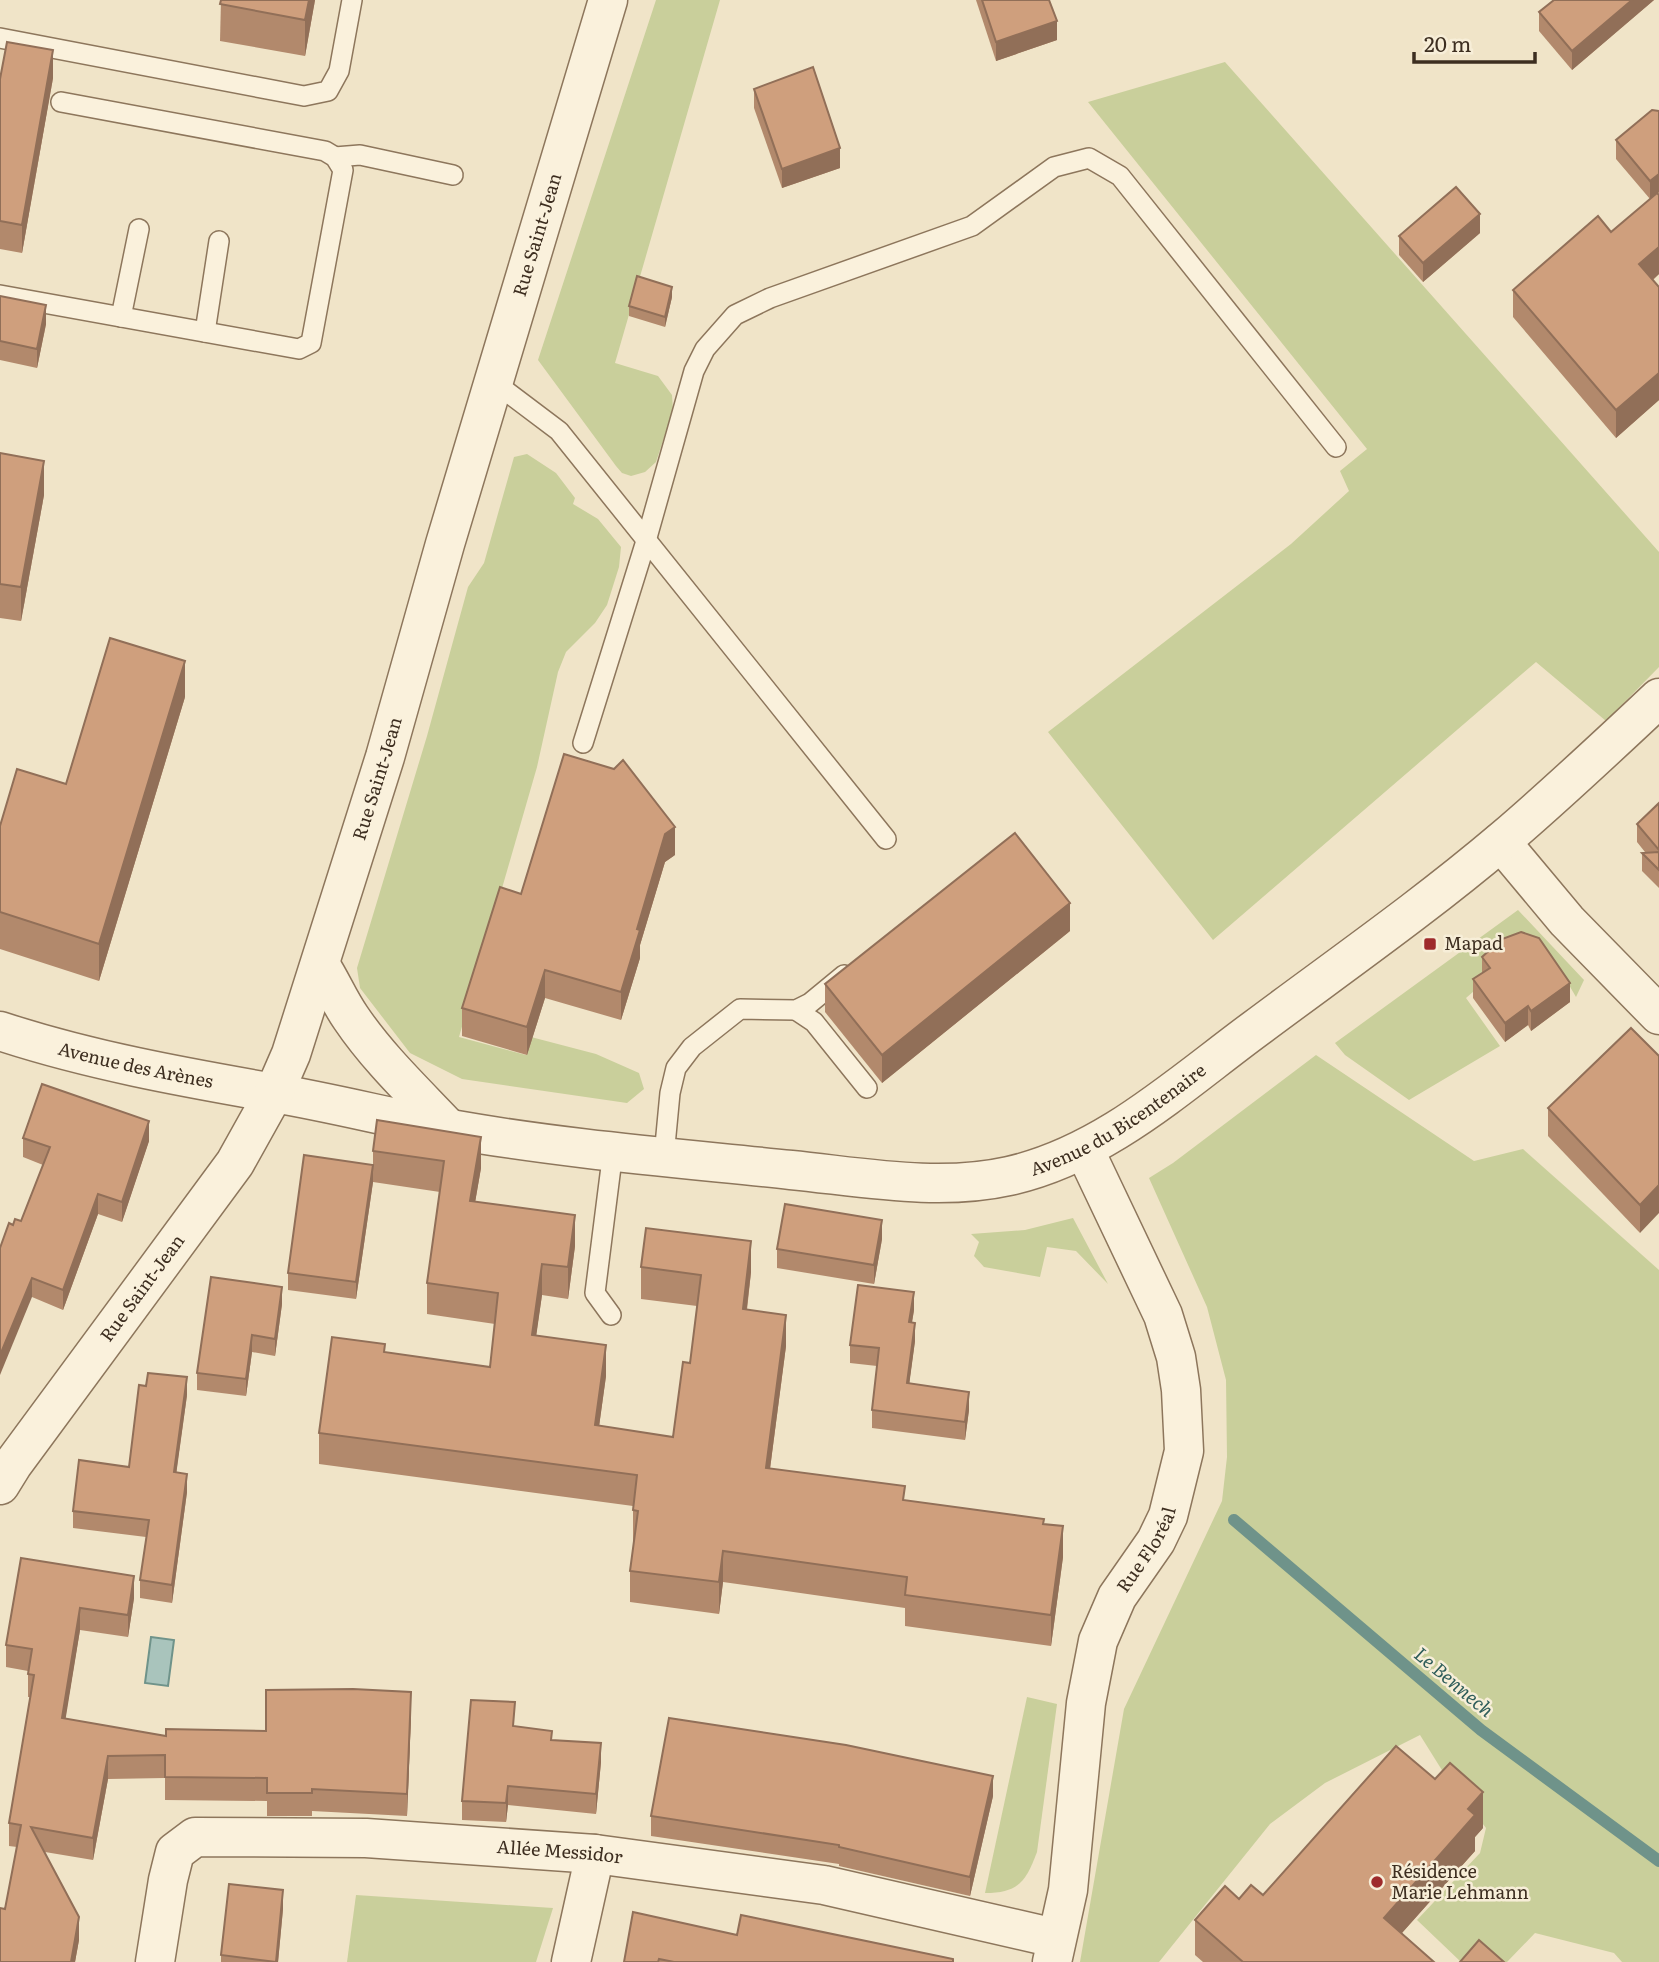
<svg xmlns="http://www.w3.org/2000/svg" width="1659" height="1962" font-family="Literata,serif">
	<rect width="100%" height="100%" fill="#f0e4c8"/>
	<g fill="#c9cf9b">
		<polygon points="656,0 720,0 615,363 658,376 672,395 673,410 656,462 645,472 631,476 622,473 616,466 538,360"/>
		<polygon points="1225,62 1659,552 1659,667 1606,721 1536,662 1213,940 1048,732 1291,544 1349,491 1340,471 1367,449 1088,102"/>
		<polygon points="527,454 556,473 575,498 573,504 598,519 621,547 619,567 607,605 595,623 566,652 558,672 537,767 459,1037 526,1055 531,1037 596,1054 639,1073 644,1089 627,1103 462,1079 410,1053 360,988 357,968 427,736 468,587 484,563 514,457"/>
		<polygon points="1518,910 1584,980 1576,997 1555,961 1499,957 1478,976 1482,984 1466,998 1500,1046 1409,1100 1345,1055 1335,1043"/>
		<polygon points="1316,1055 1474,1161 1523,1149 1659,1270 1659,1962 1622,1962 1614,1953 1535,1933 1507,1962 1461,1962 1417,1920 1480,1853 1486,1828 1445,1775 1420,1735 1325,1783 1270,1824 1159,1962 1080,1962 1124,1709 1222,1501 1227,1457 1226,1380 1207,1307 1149,1178 1173,1163"/>
		<polygon points="1073,1218 1108,1284 1076,1251 1047,1247 1040,1277 984,1267 974,1256 979,1242 971,1234 1025,1230"/>
		<path d="M1027 1697 1057 1704 1037 1852C1026 1881 1019 1893 985 1893Z"/>
		<polygon points="356,1895 553,1908 536,1962 347,1962"/>
	</g>
	<polygon fill="#a9c4bc" stroke="#6f938a" stroke-width="2" points="151,1637 174,1640 168,1686 145,1683"/>
	<g fill="none" stroke-linecap="round" stroke-linejoin="round">
		<polyline stroke="#6f938a" stroke-width="12" points="1234,1520 1481,1730 1659,1861"/>
		<g stroke="#8d765c" stroke-width="22">
			<g id="service">
				<polyline points="0,38 304,96 328,91 339,71 352,0"/>
				<polyline points="335,157 360,155 453,175"/>
				<polyline points="0,295 299,349 311,343 343,170 335,157 325,151 61,102"/>
				<polyline points="121,317 139,229"/>
				<polyline points="205,332 219,241"/>
				<polyline points="494,382 559,431 886,839"/>
				<polyline points="583,743 646,541 694,371 705,349 735,315 770,298 972,226 1054,167 1089,158 1120,176 1336,447"/>
				<polyline points="796,1010 814,1022 867,1088"/>
				<polyline points="664,1156 670,1093 676,1068 692,1047 740,1009 796,1010 810,1003 844,975"/>
				<polyline points="611,1315 595,1293 613,1151"/>
			</g>
		</g>
		<g stroke="#8d765c" stroke-width="41">
			<g id="minor">
				<polyline points="1501,842 1567,921 1659,1015"/>
				<path d="M321 966C332 983 339 1001 351 1018 378 1058 415 1093 448 1128"/>
				<path id="s1" d="M274 1093C333 1103 391 1118 450 1129 563 1149 677 1158 791 1170 862 1177 938 1192 1009 1176 1104 1155 1179 1085 1255 1029 1338 967 1424 907 1503 840 1557 794 1608 746 1659 698"/>
				<path id="s2" d="M155 1962 168 1880 175 1852 195 1837 366 1838 595 1854 824 1885 1055 1938"/>
				<polyline points="571,1962 595,1854"/>
				<path id="s3" d="M1052 1962 1068 1890 1086 1703 1098 1641 1117 1597 1156 1541 1168 1516 1184 1451 1181 1390 1176 1357 1163 1315 1084 1149"/>
			</g>
		</g>
		<g stroke="#8d765c" stroke-width="41">
			<g id="tertiary">
				<path id="s4" d="M0 1031C88 1060 182 1077 274 1093"/>
				<path id="s5" d="M0 1485 13 1464 235 1163 274 1093 291 1054 385 757 445 544 608 0"/>
			</g>
		</g>
		<use href="#service" stroke="#faf1dc" stroke-width="19"/>
		<use href="#minor" stroke="#faf1dc" stroke-width="38"/>
		<use href="#tertiary" stroke="#faf1dc" stroke-width="38"/>
	</g>
	<g fill="#b2896c">
		<polygon points="221,0 315,0 305,56 220,41"/>
		<polygon points="976,0 1049,0 1057,40 996,61"/>
		<polygon points="1554,0 1654,0 1572,70 1539,31 1539,12"/>
		<polygon points="53,78 22,253 0,249 0,79"/>
		<polygon points="754,89 840,168 782,188 754,108"/>
		<polygon points="1659,111 1659,192 1658,194 1659,274 1653,280 1659,287 1659,400 1616,438 1513,317 1513,290 1611,232 1650,199 1616,159 1616,140"/>
		<polygon points="1480,233 1423,282 1399,255 1399,236"/>
		<polygon points="0,296 46,324 37,368 0,360"/>
		<polygon points="672,297 665,327 629,316 629,306"/>
		<polygon points="0,453 44,495 21,621 0,618"/>
		<polygon points="185,697 99,981 0,949 0,826 66,784"/>
		<polygon points="1659,803 1659,888 1642,871 1642,853 1645,852 1637,842 1637,824"/>
		<polygon points="675,855 665,862 640,945 640,958 621,1020 545,998 527,1055 462,1036 462,1008 521,894"/>
		<polygon points="1070,931 882,1083 825,1012 825,984"/>
		<polygon points="1482,957 1570,1002 1531,1031 1528,1025 1505,1042 1473,998 1473,979 1482,973"/>
		<polygon points="1659,1056 1640,1233 1548,1136 1548,1108"/>
		<polygon points="377,1120 481,1168 475,1202 575,1246 568,1299 542,1295 536,1335 606,1376 599,1426 673,1437 690,1363 697,1306 641,1299 641,1267 751,1272 747,1310 786,1346 770,1469 905,1501 1044,1524 1063,1557 1051,1646 905,1626 905,1608 723,1582 719,1614 630,1602 630,1571 634,1541 633,1541 633,1506 319,1464 319,1433 385,1352 490,1367 495,1324 427,1314 427,1283 440,1192 373,1182 356,1299 288,1290 288,1273 373,1165 373,1151"/>
		<polygon points="23,1138 149,1141 122,1222 98,1214 63,1310 32,1297 13,1225 21,1221 43,1165 23,1157"/>
		<polygon points="882,1239 874,1284 777,1268 777,1249"/>
		<polygon points="282,1304 275,1356 252,1352 246,1396 197,1390 197,1373"/>
		<polygon points="914,1310 912,1322 915,1341 909,1384 969,1410 965,1440 872,1428 872,1410 877,1366 850,1363 850,1345"/>
		<polygon points="187,1395 176,1473 187,1492 172,1603 140,1598 140,1580 146,1537 73,1528 73,1511 129,1467"/>
		<polygon points="21,1558 134,1598 128,1637 80,1630 65,1719 166,1736 266,1731 411,1715 407,1816 312,1811 312,1816 267,1816 267,1801 165,1800 165,1778 108,1779 93,1860 45,1852 79,1940 75,1962 0,1962 5,1909 17,1847 9,1846 9,1823 30,1697 28,1697 28,1671 6,1667 6,1645"/>
		<polygon points="514,1726 552,1740 601,1762 596,1814 508,1805 506,1822 462,1820 462,1801"/>
		<polygon points="993,1796 970,1896 839,1866 839,1864 651,1836 651,1816"/>
		<polygon points="1483,1828 1475,1837 1475,1851 1402,1933 1434,1962 1203,1962 1195,1955 1195,1920 1239,1899 1263,1895"/>
		<polygon points="283,1909 278,1962 221,1962 221,1955"/>
		<polygon points="737,1935 953,1962 624,1962"/>
	</g>
	<g fill="#916f58">
		<polygon points="309,0 315,0 305,56 305,20"/>
		<polygon points="1632,0 1654,0 1572,70 1572,51"/>
		<polygon points="1057,21 1057,40 996,61 996,42"/>
		<polygon points="53,50 53,78 22,253 22,225"/>
		<polygon points="840,148 840,168 782,188 782,169"/>
		<polygon points="1659,174 1659,192 1650,200 1650,181"/>
		<polygon points="1480,214 1480,233 1423,282 1423,263"/>
		<polygon points="1659,247 1659,274 1639,291 1639,264"/>
		<polygon points="672,287 672,297 665,327 665,317"/>
		<polygon points="46,305 46,324 37,368 37,349"/>
		<polygon points="1659,373 1659,400 1616,438 1616,410"/>
		<polygon points="44,461 44,495 21,621 21,587"/>
		<polygon points="185,661 185,697 99,981 99,944"/>
		<polygon points="675,827 675,855 665,862 640,945 640,958 621,1020 621,992 637,929 665,834"/>
		<polygon points="1070,903 1070,931 882,1083 882,1055"/>
		<polygon points="545,970 545,998 527,1055 527,1027"/>
		<polygon points="1570,983 1570,1002 1531,1031 1531,1011"/>
		<polygon points="1528,1006 1528,1025 1505,1042 1505,1023"/>
		<polygon points="149,1121 149,1141 122,1222 122,1202"/>
		<polygon points="481,1137 481,1168 470,1232 470,1201"/>
		<polygon points="373,1165 373,1182 356,1299 356,1282"/>
		<polygon points="1659,1185 1659,1213 1640,1233 1640,1205"/>
		<polygon points="98,1194 98,1214 63,1310 63,1290"/>
		<polygon points="575,1215 575,1246 568,1299 568,1267"/>
		<polygon points="882,1220 882,1239 874,1284 874,1265"/>
		<polygon points="751,1241 751,1272 743,1340 743,1309"/>
		<polygon points="542,1264 542,1295 532,1366 532,1335"/>
		<polygon points="32,1278 32,1297 0,1375 0,1355"/>
		<polygon points="282,1287 282,1304 275,1356 275,1339"/>
		<polygon points="914,1292 914,1310 909,1340 909,1322"/>
		<polygon points="786,1315 786,1346 766,1499 766,1468"/>
		<polygon points="915,1323 915,1341 907,1401 907,1383"/>
		<polygon points="252,1335 252,1352 246,1396 246,1379"/>
		<polygon points="606,1345 606,1376 595,1456 595,1425"/>
		<polygon points="187,1377 187,1395 174,1490 174,1472"/>
		<polygon points="969,1392 969,1410 965,1440 965,1422"/>
		<polygon points="187,1474 187,1492 172,1603 172,1585"/>
		<polygon points="1063,1526 1063,1557 1051,1646 1051,1615"/>
		<polygon points="723,1551 723,1582 719,1614 719,1582"/>
		<polygon points="134,1576 134,1598 128,1637 128,1615"/>
		<polygon points="80,1608 80,1630 62,1741 62,1718"/>
		<polygon points="411,1692 411,1715 407,1816 407,1794"/>
		<polygon points="601,1743 601,1762 596,1814 596,1794"/>
		<polygon points="108,1756 108,1779 93,1860 93,1838"/>
		<polygon points="993,1776 993,1796 970,1896 970,1877"/>
		<polygon points="508,1786 508,1805 506,1822 506,1803"/>
		<polygon points="1483,1792 1483,1828 1475,1837 1475,1851 1384,1953 1384,1918 1468,1809"/>
		<polygon points="283,1890 283,1909 278,1962 276,1962"/>
		<polygon points="79,1917 79,1940 75,1962 71,1962"/>
	</g>
	<g fill="#cf9f7d" stroke="#916f58" stroke-width="2">
		<polygon points="221,0 309,0 305,20 220,4"/>
		<polygon points="982,0 1049,0 1057,21 996,42"/>
		<polygon points="1554,0 1632,0 1572,51 1539,12"/>
		<polygon points="7,42 53,50 22,225 0,221 0,79"/>
		<polygon points="813,67 840,148 782,169 754,89"/>
		<polygon points="1652,110 1659,111 1659,174 1650,181 1616,140"/>
		<polygon points="1456,187 1480,214 1423,263 1399,236"/>
		<polygon points="1657,193 1659,195 1659,247 1639,264 1659,287 1659,373 1616,410 1513,290 1598,216 1611,232"/>
		<polygon points="637,276 672,287 665,317 629,306"/>
		<polygon points="0,296 46,305 37,349 0,341"/>
		<polygon points="0,453 44,461 21,587 0,584"/>
		<polygon points="110,638 185,661 99,944 0,912 0,826 17,769 66,784"/>
		<polygon points="564,754 614,769 623,760 675,827 665,834 637,929 640,930 621,992 545,970 527,1027 462,1008 500,887 521,894"/>
		<polygon points="1659,803 1659,850 1637,824"/>
		<polygon points="1015,833 1070,903 882,1055 825,984"/>
		<polygon points="1659,852 1659,870 1642,853"/>
		<polygon points="1521,932 1539,938 1570,983 1531,1011 1528,1006 1505,1023 1473,979 1490,968 1482,957 1502,939"/>
		<polygon points="1631,1028 1659,1056 1659,1185 1640,1205 1548,1108"/>
		<polygon points="42,1084 149,1121 122,1202 98,1194 63,1290 32,1278 0,1355 0,1248 9,1223 13,1225 15,1219 21,1221 50,1147 23,1138"/>
		<polygon points="377,1120 481,1137 470,1201 575,1215 568,1267 542,1264 532,1335 606,1345 595,1425 673,1437 683,1362 690,1363 701,1275 641,1267 646,1228 751,1241 743,1309 786,1315 766,1468 905,1486 903,1500 1044,1519 1043,1524 1063,1526 1051,1615 905,1595 907,1577 723,1551 719,1582 630,1571 638,1511 633,1510 637,1475 319,1433 332,1337 385,1344 384,1352 490,1367 498,1293 427,1283 444,1161 373,1151"/>
		<polygon points="304,1155 373,1165 356,1282 288,1273"/>
		<polygon points="785,1204 882,1220 874,1265 777,1249"/>
		<polygon points="211,1277 282,1287 275,1339 252,1335 246,1379 197,1373"/>
		<polygon points="858,1285 914,1292 909,1322 915,1323 907,1383 969,1392 965,1422 872,1410 879,1348 850,1345"/>
		<polygon points="148,1373 187,1377 174,1472 187,1474 172,1585 140,1580 149,1520 73,1511 79,1460 129,1467 139,1385 146,1386"/>
		<polygon points="21,1558 134,1576 128,1615 80,1608 62,1718 166,1736 166,1729 266,1731 266,1690 353,1689 411,1692 407,1794 312,1789 312,1793 267,1793 267,1778 165,1777 165,1755 108,1756 93,1838 31,1827 79,1917 71,1962 0,1962 0,1908 5,1909 21,1825 9,1823 34,1675 28,1674 32,1649 6,1645"/>
		<polygon points="471,1700 515,1702 513,1726 552,1731 551,1740 601,1743 596,1794 508,1786 506,1803 462,1801"/>
		<polygon points="669,1718 846,1745 993,1776 970,1877 839,1847 839,1845 651,1816"/>
		<polygon points="1396,1746 1435,1779 1450,1763 1483,1792 1468,1809 1475,1815 1384,1918 1434,1962 1243,1962 1195,1920 1225,1886 1239,1899 1251,1885 1263,1895"/>
		<polygon points="229,1884 283,1890 276,1962 221,1955"/>
		<polygon points="633,1912 737,1935 741,1915 953,1959 953,1962 674,1962 659,1959 658,1962 624,1962"/>
		<polygon points="1479,1940 1504,1962 1460,1962"/>
	</g>
	<g fill="#9e2a2b" stroke="#f7eed8" stroke-width="2.5">
		<rect x="1423" y="937" width="14" height="14" rx="3.5"/>
		<circle cx="1377" cy="1882" r="7"/>
	</g>
	<g text-anchor="middle" stroke-width="5" stroke-linejoin="round" paint-order="stroke">
		<g font-size="18" fill="#3d2e20" stroke="#f7eed8">
			<text dy="6" stroke="none"><textPath href="#s5" startOffset="1377">Rue Saint-Jean</textPath></text>
			<text dy="6" stroke="none"><textPath href="#s5" startOffset="810">Rue Saint-Jean</textPath></text>
			<text dy="6" stroke="none"><textPath href="#s4" startOffset="140">Avenue des Arènes</textPath></text>
			<text dy="6" stroke="none"><textPath href="#s1" startOffset="866">Avenue du Bicentenaire</textPath></text>
			<text dy="6" stroke="none"><textPath href="#s5" startOffset="243">Rue Saint-Jean</textPath></text>
			<text dy="6" stroke="none"><textPath href="#s3" startOffset="429">Rue Floréal</textPath></text>
			<text dy="6" stroke="none"><textPath href="#s2" startOffset="502">Allée Messidor</textPath></text>
		</g>
		<g font-size="18" fill="#3d2e20" stroke="#f7eed8" text-anchor="start">
			<text x="1444" y="950">Mapad</text>
			<text x="1391" y="1878">Résidence<tspan x="1391" dy="21">Marie Lehmann</tspan></text>
		</g>
		<g font-size="19" font-style="italic" fill="#2f5d5a" stroke="#f7eed8">
			<text transform="translate(1454 1682) rotate(40)" y="7">Le Bennech</text>
		</g>
	</g>
	<path d="M1414 52v10h121v-10" fill="none" stroke="#3d2e20" stroke-width="3.5"/>
	<text x="1424" y="52" font-size="21" fill="#3d2e20" stroke="#f7eed8" stroke-width="5" paint-order="stroke">20 m</text>
</svg>
